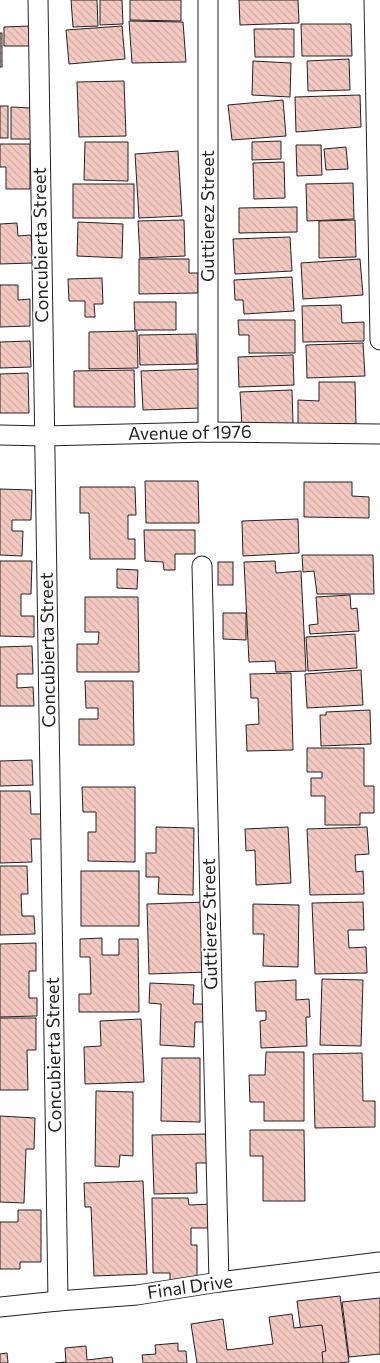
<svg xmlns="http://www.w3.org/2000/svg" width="380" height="1363" font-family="Commissioner,sans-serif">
	<defs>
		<pattern id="building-back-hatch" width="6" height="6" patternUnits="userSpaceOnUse" patternTransform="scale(1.25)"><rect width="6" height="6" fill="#f3c9c0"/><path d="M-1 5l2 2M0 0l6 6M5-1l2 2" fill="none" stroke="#d0aca5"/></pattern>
	</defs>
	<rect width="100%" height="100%" fill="#fff"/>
	<g fill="url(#building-back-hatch)" stroke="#222">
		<polygon points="71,0 97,0 98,26 73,27"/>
		<polygon points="100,0 122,0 123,24 100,25"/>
		<polygon points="130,0 181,0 181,21 130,20"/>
		<polygon points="239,0 298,0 299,23 240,25"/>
		<polygon points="129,21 183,22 186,62 132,63"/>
		<polygon points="301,24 351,24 352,56 302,56"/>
		<polygon points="30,26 30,46 4,46 4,27"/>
		<polygon points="122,26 125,59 69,64 66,30"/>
		<polygon points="254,29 294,29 294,57 255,57"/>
		<rect x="0" y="33" width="2" height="34"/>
		<polygon points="349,59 350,90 308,91 307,61"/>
		<polygon points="253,61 291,63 290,97 252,95"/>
		<polygon points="124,81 126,136 79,137 77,82"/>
		<polygon points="360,95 361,127 296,132 295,97"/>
		<polygon points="283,100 286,136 232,140 228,105"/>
		<rect x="0" y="106" width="8" height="32"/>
		<polygon points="11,107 31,108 31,139 11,139"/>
		<polygon points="281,141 281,159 252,160 252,142"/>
		<polygon points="85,142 128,142 128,181 84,180"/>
		<polygon points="0,144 30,144 30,189 6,189 6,167 0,167"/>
		<polygon points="296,145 321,145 322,175 297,176"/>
		<polygon points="346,147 348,169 326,170 324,149"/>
		<polygon points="178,151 182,216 139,218 135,154"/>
		<polygon points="284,162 285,198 254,199 253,163"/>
		<polygon points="353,183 354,219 307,221 306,184"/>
		<rect x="73" y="184" width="61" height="34"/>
		<polygon points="297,207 297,232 239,233 239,208"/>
		<polygon points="184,220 185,256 140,258 138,221"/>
		<polygon points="355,220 356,257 319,258 319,221"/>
		<polygon points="78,222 123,224 122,258 77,256"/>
		<polygon points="17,223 18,236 31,235 33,263 0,264 0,224"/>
		<polygon points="290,237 292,271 235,274 233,239"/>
		<polygon points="139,259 189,259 189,273 198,273 198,293 139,294"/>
		<polygon points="360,259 363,295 303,299 301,263"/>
		<polygon points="292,277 294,311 244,314 243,300 235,300 234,280"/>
		<polygon points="102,278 103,304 94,304 95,317 85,317 85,301 69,301 68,279"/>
		<polygon points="0,285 18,285 18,300 30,299 30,326 0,327"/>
		<polygon points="134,302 176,302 176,330 135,330"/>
		<polygon points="341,305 342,323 364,322 364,341 303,342 302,306"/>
		<polygon points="238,320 295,320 295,353 249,353 249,335 239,335"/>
		<polygon points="137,331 138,368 89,369 89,332"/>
		<polygon points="196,334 197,364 140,365 139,335"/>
		<polygon points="30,341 31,367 0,368 0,342"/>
		<polygon points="363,343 365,376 307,378 306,345"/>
		<polygon points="293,355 294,385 239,387 238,357"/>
		<polygon points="199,369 201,408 143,410 141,371"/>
		<polygon points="134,370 135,407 74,407 74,371"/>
		<polygon points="28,373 29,413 0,413 0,374"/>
		<polygon points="319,382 355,382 356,424 298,425 298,400 319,401"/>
		<polygon points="292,390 293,424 242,426 240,392"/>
		<polygon points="145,481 198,481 199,523 146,523"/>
		<polygon points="304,482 352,482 352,496 369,497 369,518 304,517"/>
		<polygon points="80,487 135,487 136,515 128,515 128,539 135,539 135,559 90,559 89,513 80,513"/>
		<polygon points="0,489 32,490 31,520 12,520 12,531 23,531 22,556 0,555"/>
		<polygon points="298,519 299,553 243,556 242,521"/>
		<polygon points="144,530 195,530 195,554 175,554 175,570 164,570 163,562 145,561"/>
		<polygon points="302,555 373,555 374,594 317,594 314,571 303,572"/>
		<polygon points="0,561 32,561 31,594 21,594 21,616 34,616 34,637 0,636"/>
		<polygon points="275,561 276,573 301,571 306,671 276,672 275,661 249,662 244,562"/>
		<rect x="218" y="562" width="15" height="23"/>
		<polygon points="117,569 138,570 137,589 117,588"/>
		<polygon points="350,595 351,609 357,608 359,631 310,634 309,625 318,624 316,597"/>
		<polygon points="85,597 138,597 139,672 77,672 77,644 98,644 99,632 85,632"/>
		<polygon points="223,613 246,613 246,640 223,639"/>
		<polygon points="355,634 357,668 308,671 306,637"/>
		<polygon points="32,646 33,674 17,674 17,688 33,687 34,706 0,706 0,647"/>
		<polygon points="361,670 363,705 307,708 305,674"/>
		<polygon points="291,673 293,750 247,751 246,725 259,724 258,698 251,698 250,674"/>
		<polygon points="85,681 133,681 134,745 79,745 79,719 98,719 98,708 86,708"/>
		<polygon points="370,710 371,744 321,746 320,715 326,715 326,712"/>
		<polygon points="307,748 364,748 364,786 374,786 374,813 360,813 360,825 325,825 325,796 311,796 311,778 322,778 322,772 307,772"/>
		<polygon points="32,760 33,785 0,786 0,761"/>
		<polygon points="82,787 135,787 135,862 88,861 88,832 96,832 96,812 83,812"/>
		<polygon points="0,791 30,791 31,814 42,814 43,839 31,839 32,862 0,863"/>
		<polygon points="156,827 194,828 193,895 158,894 159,877 146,877 146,853 156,853"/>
		<polygon points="288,827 291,883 256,885 255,850 246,851 245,829"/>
		<polygon points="367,827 369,854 355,855 356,872 363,871 364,894 310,895 307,829"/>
		<polygon points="0,866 27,866 28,894 21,894 22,916 34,916 35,934 0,935"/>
		<rect x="81" y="871" width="58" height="55"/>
		<polygon points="207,902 209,972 149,974 147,904"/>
		<polygon points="363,902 364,930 348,930 349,948 366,947 367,973 315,974 312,903"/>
		<polygon points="253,904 299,905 298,967 263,966 264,934 253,934"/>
		<polygon points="102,938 102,955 119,955 119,939 138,939 139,1012 79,1012 79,994 91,994 90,957 80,957 80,939"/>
		<polygon points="36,943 36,971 29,971 29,998 37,998 37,1016 0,1017 0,944"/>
		<polygon points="322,979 363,980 361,1046 320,1045"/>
		<polygon points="296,980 296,1000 309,999 310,1017 306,1017 307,1046 261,1048 260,1021 266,1020 266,1011 256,1011 255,982"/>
		<polygon points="150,983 194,985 193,1004 206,1004 205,1022 195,1022 194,1047 160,1045 161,1004 149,1003"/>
		<polygon points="0,1018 36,1018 36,1050 27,1050 28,1090 0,1090"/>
		<polygon points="141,1019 144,1082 85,1084 84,1047 101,1046 100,1021"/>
		<polygon points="266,1052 304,1052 304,1121 264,1121 264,1102 250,1102 249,1075 265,1075"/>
		<polygon points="362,1053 363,1101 375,1101 375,1127 315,1128 313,1054"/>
		<polygon points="162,1058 200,1058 200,1122 161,1121"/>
		<polygon points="96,1091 133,1092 133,1156 120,1155 119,1167 95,1166"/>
		<polygon points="0,1116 35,1118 34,1149 26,1149 24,1203 0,1202"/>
		<polygon points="250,1130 304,1130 305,1201 263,1201 263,1156 250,1156"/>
		<polygon points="207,1134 207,1163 196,1163 197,1193 154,1194 152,1135"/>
		<polygon points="143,1181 147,1274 94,1276 91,1207 85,1207 84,1183"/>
		<polygon points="152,1198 188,1198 189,1205 212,1204 212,1228 191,1228 191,1245 197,1245 197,1282 170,1282 170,1273 153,1273"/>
		<polygon points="18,1210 41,1210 41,1262 20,1262 20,1269 0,1269 0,1222 18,1222"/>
		<polygon points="340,1296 349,1362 338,1363 305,1363 297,1301"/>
		<polygon points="380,1298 380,1354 349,1357 342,1302"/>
		<polygon points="292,1314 294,1328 322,1325 326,1351 322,1352 323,1363 197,1363 191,1324 223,1319 227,1350 273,1344 269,1317"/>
		<polygon points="178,1343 178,1351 186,1351 187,1363 143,1363 142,1355 156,1354 155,1345"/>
		<polygon points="86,1346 87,1360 112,1357 113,1363 55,1363 66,1362 65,1348"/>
		<polygon points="7,1353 8,1363 0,1363 0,1354"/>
	</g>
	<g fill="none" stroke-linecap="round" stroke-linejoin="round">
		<g stroke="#222" stroke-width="21">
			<g id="minor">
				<polyline points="38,0 58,1301"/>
				<polyline points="374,0 380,340"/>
				<polyline points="208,432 208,0"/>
				<polyline points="0,435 44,436 208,432 380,434"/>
				<polyline points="202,566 219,1282"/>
				<polyline points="0,1307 58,1301 137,1295 219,1282 380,1262"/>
			</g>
		</g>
		<use href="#minor" stroke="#fff" stroke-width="19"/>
	</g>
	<g text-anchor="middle" stroke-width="4" stroke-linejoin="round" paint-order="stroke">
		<g font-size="18" fill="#222" stroke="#fff">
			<text transform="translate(208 216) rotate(-90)" y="6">Guttierez Street</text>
			<text transform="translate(41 245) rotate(-91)" y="6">Concubierta Street</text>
			<text transform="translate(190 433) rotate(-1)" y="6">Avenue of 1976</text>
			<text transform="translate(48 650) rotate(-91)" y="6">Concubierta Street</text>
			<text transform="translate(210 924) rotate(-91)" y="6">Guttierez Street</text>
			<text transform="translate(54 1055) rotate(-91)" y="6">Concubierta Street</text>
			<text transform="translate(190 1287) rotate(-8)" y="6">Final Drive</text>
		</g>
	</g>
</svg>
